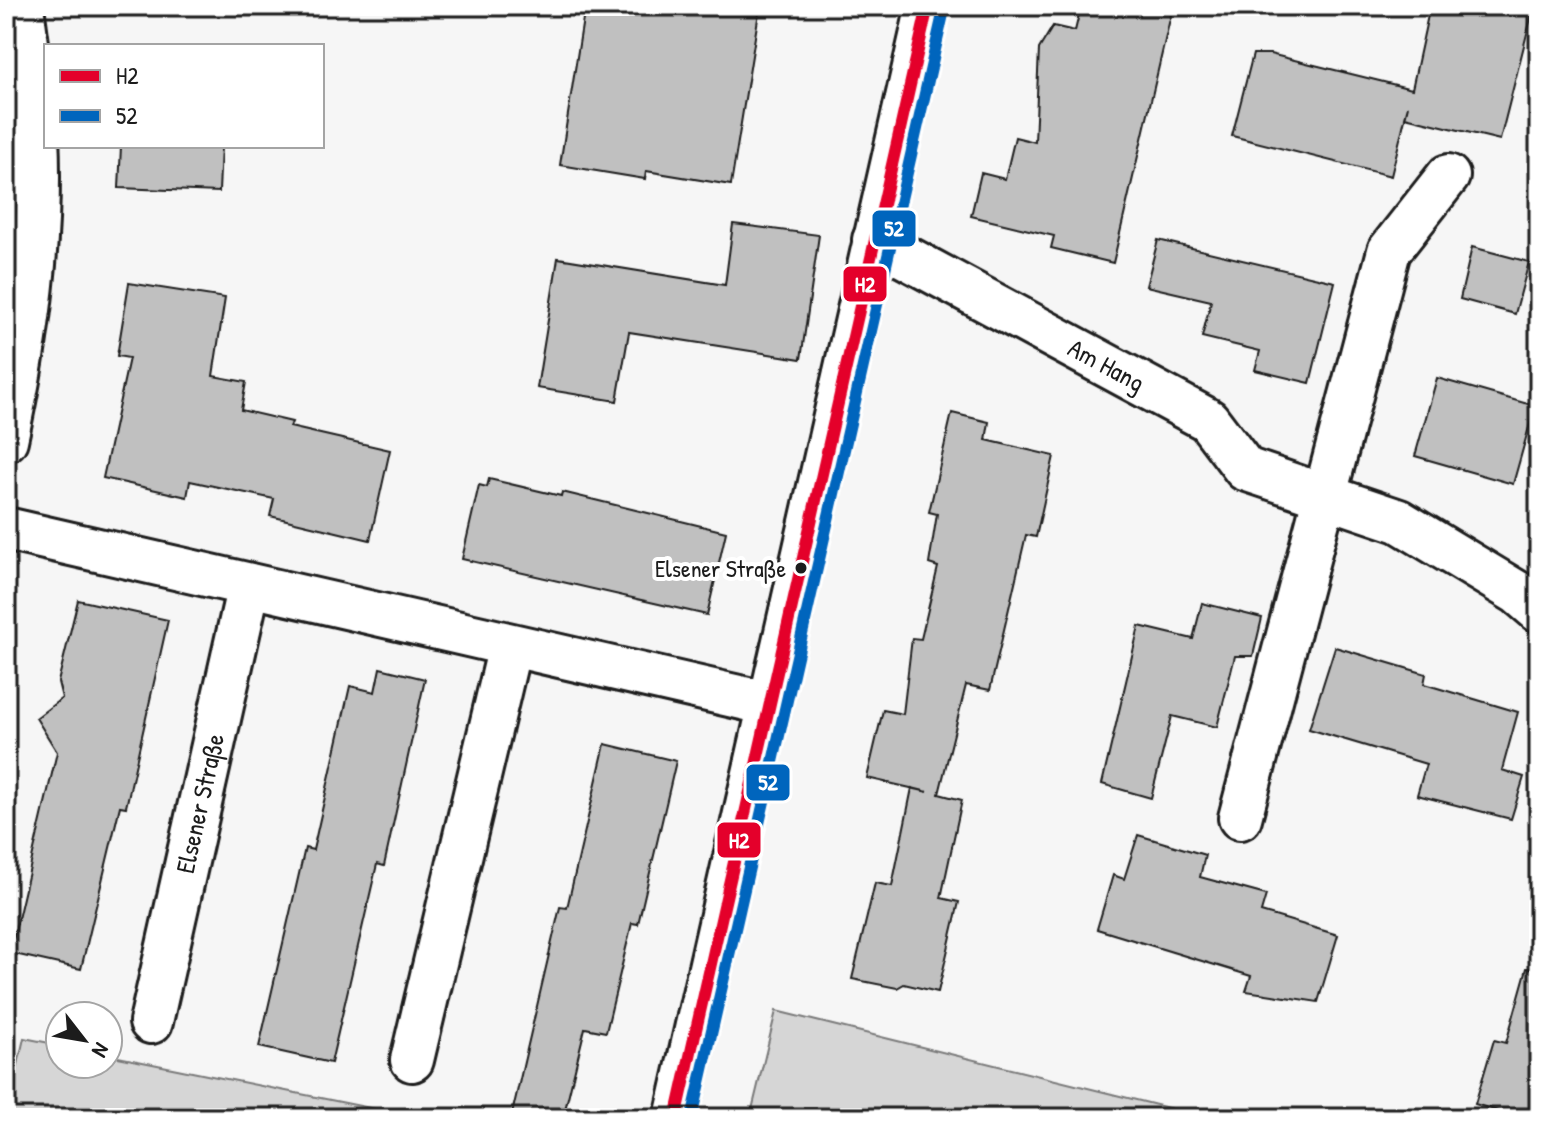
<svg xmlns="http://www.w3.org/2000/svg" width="1545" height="1124" font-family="'Patrick Hand',sans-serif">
	<rect width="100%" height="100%" fill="#f6f6f6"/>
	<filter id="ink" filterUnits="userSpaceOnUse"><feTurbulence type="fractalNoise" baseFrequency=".0125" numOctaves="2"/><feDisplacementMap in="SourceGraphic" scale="16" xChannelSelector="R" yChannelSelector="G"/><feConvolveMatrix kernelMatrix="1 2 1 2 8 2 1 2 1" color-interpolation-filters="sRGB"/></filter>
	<g filter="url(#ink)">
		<g fill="#d6d6d6" stroke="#797979" stroke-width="2">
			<polygon points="776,1011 1209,1118 750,1118"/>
			<polygon points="24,1038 60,1045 60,1064 108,1064 108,1055 420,1118 6,1118"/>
		</g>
		<g fill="#c0c0c0" stroke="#1c1c1c" stroke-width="2">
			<polygon points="585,6 760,6 731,185 646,171 645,179 560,165"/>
			<polygon points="1081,6 1173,6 1113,263 1051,248 1054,236 971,216 981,173 1005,179 1015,137 1035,142 1039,49 1053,26 1075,31"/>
			<polygon points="1430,6 1534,6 1500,140 1405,117 1408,106 1391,176 1232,136 1253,54 1270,54 1412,89"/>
			<polygon points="121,146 221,146 219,192 119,188"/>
			<polygon points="733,224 819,235 801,359 629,332 617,401 537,388 558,258 725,285"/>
			<polygon points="1158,240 1335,282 1310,383 1255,370 1260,351 1202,337 1211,301 1146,286"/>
			<polygon points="1472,247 1529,262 1515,314 1460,299"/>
			<polygon points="129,283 225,298 213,376 246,382 241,410 292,422 290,427 390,450 370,540 270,516 274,499 190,481 187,497 103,478 129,358 117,356"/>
			<polygon points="1437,378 1535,406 1513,484 1415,456"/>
			<polygon points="952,413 989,422 986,440 1054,456 1036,537 1026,535 990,690 966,685 939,794 962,800 941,898 959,902 938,992 904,984 897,988 852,979 875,883 892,886 912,788 928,792 867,778 883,710 903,714 912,638 921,639 938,567 929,564 937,514 929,512"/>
			<polygon points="489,479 561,496 562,492 726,532 707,615 462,559 479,485 487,487"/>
			<polygon points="78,600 168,620 126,807 120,806 81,969 10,953 57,752 36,718 62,698 58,682"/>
			<polygon points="1202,603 1262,618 1253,656 1235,656 1217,727 1172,716 1151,798 1102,784 1139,626 1193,639"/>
			<polygon points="1335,647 1426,674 1424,684 1518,712 1502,770 1524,777 1511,819 1417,795 1426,764 1309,729"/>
			<polygon points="380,668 425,679 384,866 377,864 331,1063 259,1047 305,848 313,850 350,686 375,692"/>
			<polygon points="605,744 676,761 638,924 632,923 606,1032 585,1028 563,1118 511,1118 560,907 567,908"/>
			<polygon points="1138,835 1205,855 1200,877 1266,895 1261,912 1338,935 1318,1002 1246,991 1251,976 1097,929 1113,875 1124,879"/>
			<polygon points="1527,968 1539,969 1539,1118 1521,1118 1475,1104 1494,1040 1506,1043"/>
		</g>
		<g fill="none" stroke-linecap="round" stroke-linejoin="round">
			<g stroke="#1c1c1c" stroke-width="48">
				<g id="minor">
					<path id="s1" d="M874 240 1208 420 1245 469 1399 521 1518 593 1539 611"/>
					<path d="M6 440C28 339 42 238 37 134 35 92 27 48 22 6"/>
					<polyline points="6,529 769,704"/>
					<polyline points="1240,818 1389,251 1448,176"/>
					<path id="s2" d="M151 1022 249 585"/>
					<polyline points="412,1060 510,646"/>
					<polyline points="676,1118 928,6"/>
				</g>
			</g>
			<use href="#minor" stroke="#fff" stroke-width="42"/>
			<g stroke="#fff" stroke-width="18">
				<polyline id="bus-1" points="676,1118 928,6"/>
			</g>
			<g stroke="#fff" stroke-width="18">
				<polyline id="bus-2" points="692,1118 944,10"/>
			</g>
			<use href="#bus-1" stroke="#e4002b" stroke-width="12"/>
			<use href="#bus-2" stroke="#0065bd" stroke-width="12"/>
		</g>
	</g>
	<circle fill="#1c1c1c" stroke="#fff" stroke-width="3" cx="801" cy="568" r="7"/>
	<g text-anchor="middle" stroke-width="8" stroke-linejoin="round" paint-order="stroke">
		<g font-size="24" fill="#1c1c1c" stroke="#fff" text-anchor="end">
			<text x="786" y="577">Elsener Straße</text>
		</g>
		<g font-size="26" fill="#1c1c1c" stroke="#fff">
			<text dy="9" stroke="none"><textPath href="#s1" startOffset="264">Am Hang</textPath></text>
			<text dy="9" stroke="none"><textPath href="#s2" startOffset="224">Elsener Straße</textPath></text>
		</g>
	</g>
	<g stroke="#fff" stroke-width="3">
		<rect x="871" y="209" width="46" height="39" rx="8" fill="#0065bd"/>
		<rect x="842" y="265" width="46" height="38" rx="8" fill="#e4002b"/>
		<rect x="745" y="763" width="46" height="39" rx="8" fill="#0065bd"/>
		<rect x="716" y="821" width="46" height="38" rx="8" fill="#e4002b"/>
	</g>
	<g font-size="22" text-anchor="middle" font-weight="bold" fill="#fff">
		<text x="894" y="236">52</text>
		<text x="865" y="292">H2</text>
		<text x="768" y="790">52</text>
		<text x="739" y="848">H2</text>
	</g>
	<rect width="1545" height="1124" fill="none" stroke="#fff" stroke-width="32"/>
	<rect x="16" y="16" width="1513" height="1092" fill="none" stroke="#1c1c1c" stroke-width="3" filter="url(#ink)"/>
	<rect x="44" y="44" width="280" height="104" fill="#ffffff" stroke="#a4a4a4" stroke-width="2"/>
	<rect x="60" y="70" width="40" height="12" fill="#e4002b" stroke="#a4a4a4" stroke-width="2"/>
	<text x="116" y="84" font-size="24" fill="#1c1c1c">H2</text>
	<rect x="60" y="110" width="40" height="12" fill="#0065bd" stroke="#a4a4a4" stroke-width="2"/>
	<text x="116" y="124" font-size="24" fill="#1c1c1c">52</text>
	<g transform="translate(84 1040) rotate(121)"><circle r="38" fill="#ffffff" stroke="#a4a4a4" stroke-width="2"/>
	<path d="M0-6L14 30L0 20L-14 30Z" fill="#1c1c1c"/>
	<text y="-12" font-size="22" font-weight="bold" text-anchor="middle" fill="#1c1c1c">N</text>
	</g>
</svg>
